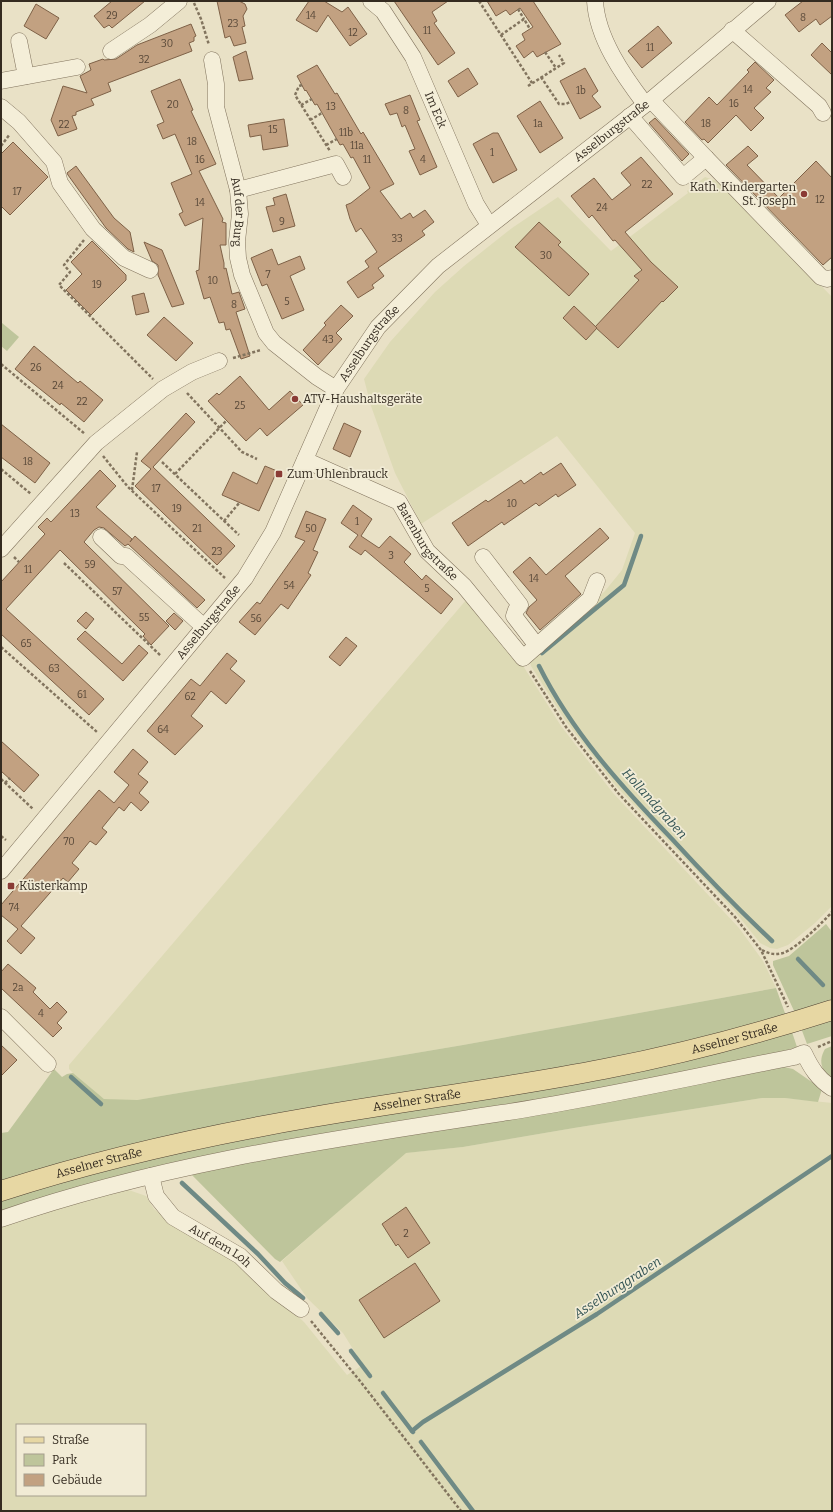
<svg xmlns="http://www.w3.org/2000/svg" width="833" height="1512" font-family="Bitter,serif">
	<rect width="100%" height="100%" fill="#e9e1c6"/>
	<g fill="#dddab5" fill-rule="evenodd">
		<polygon points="705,177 722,183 832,297 832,906 815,923 788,945 777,949 770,948 760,943 733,909 616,786 565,720 531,666 530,662 605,591 622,570 635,533 557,436 421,524 395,473 371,406 364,379 390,342 435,292 464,266 512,228 558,197 611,251 688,193 687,191"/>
		<polygon points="467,599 520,661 561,726 613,793 739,928 763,961 776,988 463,1045 137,1100 115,1100 104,1099 98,1095 73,1073 69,1069 69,1065"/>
		<path d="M762 1098H785L832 1103V1511H1V1224L123 1188 146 1196 154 1209 178 1227 245 1268 304 1322 347 1375 363 1365 343 1333 307 1298 282 1261 404 1153 463 1147 574 1128ZM17 1425H145V1495H17Z"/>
	</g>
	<g fill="#bec59b">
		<polygon points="2,323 19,337 7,351 1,346"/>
		<polygon points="826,924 832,932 832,1001 795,1013 773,965 773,961 789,956"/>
		<polygon points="776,988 786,1016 664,1049 1,1181 1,1133 8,1132 54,1069 62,1077 67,1074 73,1073 104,1099 137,1100 463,1045"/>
		<polygon points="832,1018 832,1036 807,1044 801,1028"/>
		<polygon points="792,1032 797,1047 771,1055 688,1074 411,1123 1,1215 1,1200 150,1157"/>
		<path d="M832 1046V1081C823 1071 817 1063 825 1049Z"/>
		<polygon points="784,1067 793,1069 822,1089 818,1102 785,1098 762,1098 574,1128 463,1147 406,1153 280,1262 275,1259 188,1171 305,1151 367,1143 388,1137"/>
	</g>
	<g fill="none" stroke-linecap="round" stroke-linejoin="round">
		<g stroke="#6f8a85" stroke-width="4.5">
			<polyline points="542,653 624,585 641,536"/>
			<path d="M539 666C572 732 621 786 672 839 704 874 737 908 772 941"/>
			<polyline points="798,959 823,985"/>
			<polyline points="71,1077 101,1104"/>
			<polyline points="182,1183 258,1254 285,1283 303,1298"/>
			<polyline points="321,1314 338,1333"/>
			<polyline points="351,1351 370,1376"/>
			<polyline points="383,1393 412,1431"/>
			<polyline points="413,1432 412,1431 423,1422 597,1314 832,1156"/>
			<polyline points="421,1442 473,1511"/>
		</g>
	</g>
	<g fill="#c2a181" stroke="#7e6147">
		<polygon points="112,1 145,1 112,28 109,25 104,28 94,16"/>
		<polygon points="217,1 239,1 245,4 247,9 243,16 245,26 242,27 246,43 234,46 230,36 225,38"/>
		<polygon points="309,1 324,1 342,12 348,7 367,34 350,46 328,15 317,32 313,30 296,20"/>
		<polygon points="394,1 448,1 432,12 437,21 434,23 455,53 438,65"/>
		<polygon points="487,1 533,1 561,44 537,57 533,51 524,58 516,46 525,40 522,34 533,27 520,8 510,15 506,10 496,16"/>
		<polygon points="803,1 832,1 832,16 820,25 816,19 799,32 785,15"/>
		<polygon points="36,4 59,18 46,39 24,26"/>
		<polygon points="191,24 196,36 194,37 194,41 189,43 192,51 108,83 111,91 91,99 94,105 76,112 76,115 72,116 77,129 58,136 51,120 63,86 87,93 80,76 91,70 89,64 103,59 104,60 116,59 137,45"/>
		<polygon points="658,26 672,43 642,68 628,51"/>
		<polygon points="822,43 832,53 832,75 811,55"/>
		<polygon points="246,51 253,79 239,81 233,57"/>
		<polygon points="755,62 774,80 766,88 771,92 754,108 764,118 751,131 736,115 708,143 704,139 702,140 685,122 709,97 717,105 749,72 747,70"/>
		<polygon points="317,65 335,94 337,93 361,134 363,132 384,167 394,184 380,191 401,219 410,213 413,218 425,210 434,222 422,231 425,235 378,268 384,276 372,285 374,288 358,298 347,282 369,267 365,261 377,252 361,228 356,232 350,219 346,205 351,203 370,188 353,157 351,158 343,144 340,145 317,104 315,105 306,90 305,91 297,76"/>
		<polygon points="468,68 478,84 458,97 448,81"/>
		<polygon points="585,68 598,91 592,96 601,107 580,119 560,81"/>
		<polygon points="180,79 193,110 191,111 216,164 199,171 223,219 222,222 226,223 226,245 220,245 224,263 224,269 226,268 232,294 239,292 245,309 236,312 250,356 241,359 230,329 226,330 224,322 219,323 210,297 204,299 196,271 199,270 203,218 185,226 179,214 183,212 171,183 192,174 175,134 163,139 157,125 164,122 151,91"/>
		<polygon points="410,95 420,120 417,121 437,167 420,175 409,151 415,149 405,125 402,127 397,113 390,115 385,104"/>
		<polygon points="540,101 563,138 540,153 517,116"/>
		<polygon points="655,118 689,154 682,161 649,123"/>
		<polygon points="284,119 288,146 263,150 261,135 250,137 248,125"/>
		<polygon points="493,133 498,133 517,170 493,183 473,144"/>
		<polygon points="13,142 48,177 10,215 1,206 1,154"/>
		<polygon points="748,146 758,156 747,165 779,198 816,161 832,178 832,257 823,265 726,165"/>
		<polygon points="641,157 673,194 625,232 651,262 678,287 663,302 662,301 618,348 595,327 639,280 634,276 642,270 615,240 613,241 592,215 589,218 571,196 594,178 612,200 631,185 621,173"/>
		<polygon points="76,166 114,218 130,232 134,252 128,249 106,228 68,175 67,173"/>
		<polygon points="286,194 295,226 273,232 266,207 275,205 273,198"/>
		<polygon points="539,222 561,242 558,245 589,274 569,296 515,247"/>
		<polygon points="92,241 126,275 126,280 91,315 66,290 82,274 71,262"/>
		<polygon points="144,242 162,250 184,304 172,307 158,275 158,265 152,261"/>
		<polygon points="272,249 278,265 300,256 305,269 290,276 304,310 282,319 267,284 262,286 251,258"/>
		<polygon points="144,293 149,312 136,315 132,296"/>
		<polygon points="341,305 353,316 336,333 342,339 318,365 303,350 326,325 324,323"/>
		<polygon points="574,306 597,328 586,340 563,318"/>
		<polygon points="164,317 193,343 176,361 147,335"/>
		<polygon points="34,346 78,383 80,381 103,400 84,422 61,403 60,405 15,369"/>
		<polygon points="240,376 269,410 290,391 303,405 267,436 260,428 246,441 208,401 217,393 219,395"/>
		<polygon points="186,413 195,422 153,467 235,546 217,565 135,486 151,469 141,461"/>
		<polygon points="344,423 361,431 350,457 333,449"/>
		<polygon points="1,424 50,463 35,483 1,457"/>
		<polygon points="561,463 576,485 558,497 556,494 539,506 536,503 504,525 502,522 468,546 452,523 486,500 488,502 521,480 524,484 541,472 543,475"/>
		<polygon points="265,466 277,471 259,511 222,495 233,472 257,484"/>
		<polygon points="100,470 116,486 96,507 132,539 130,542 135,536 205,600 197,608 128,544 125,546 104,528 99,527 94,530 84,542 169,626 151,645 143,636 145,634 60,550 6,609 104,699 89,715 1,634 1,582 45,534 38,527 47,518 51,522"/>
		<polygon points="353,505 372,519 361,536 379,548 390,536 411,554 404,562 422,580 426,575 453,599 441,614 365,550 361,555 349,547 358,535 341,523"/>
		<polygon points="306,511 326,519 313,550 318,552 308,573 311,575 288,609 281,604 255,635 239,622 257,602 260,604 305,541 295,537"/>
		<polygon points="600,528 609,538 565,576 581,594 540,630 526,613 529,607 537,600 513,572 530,557 546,575"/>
		<polygon points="86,612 94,619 86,629 77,621"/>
		<polygon points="174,613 183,621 175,630 166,621"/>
		<polygon points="85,631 122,664 139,645 148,653 123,681 77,639"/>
		<polygon points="346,637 357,646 340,666 329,657"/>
		<polygon points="227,653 237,661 230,669 245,681 226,704 211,691 191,716 203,726 175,755 147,731 191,679 200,686"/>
		<polygon points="1,741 39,775 24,792 1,771"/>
		<polygon points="133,749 148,762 138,774 148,782 139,793 149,802 141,811 131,802 124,811 119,807 102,828 107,832 96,845 90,841 72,863 79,869 68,882 63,878 21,926 35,938 21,954 7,941 18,929 1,915 1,905 99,790 114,803 129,785 114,772"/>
		<polygon points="8,964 36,988 33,992 50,1009 57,1002 67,1012 57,1023 62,1028 53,1037 1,988 1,972"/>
		<polygon points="1,1045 17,1060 1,1076"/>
		<polygon points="406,1207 430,1243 408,1258 398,1244 396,1246 382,1224"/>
		<polygon points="415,1263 440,1301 384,1338 359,1300"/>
	</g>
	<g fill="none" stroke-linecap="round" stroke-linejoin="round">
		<g stroke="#82745e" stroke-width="17">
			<g id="minor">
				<path id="s1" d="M371 1 383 11 413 57 476 204 489 225"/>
				<path d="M595 1C597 38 623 75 645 104"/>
				<polyline points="732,30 819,106 823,113"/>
				<polyline points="19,41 26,76"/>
				<polyline points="111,51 150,25 179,1"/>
				<path id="s2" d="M212 60 216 84V107L238 190 240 214 237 241 238 258 242 275 266 333 274 343 317 377 336 389"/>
				<polyline points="1,81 77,67"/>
				<polyline points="1,107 19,122 54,162 60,183 93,229 124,258 150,270"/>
				<polyline points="630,116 683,177 706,158 651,100"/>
				<polyline points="706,158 821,277 827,279 832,278"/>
				<polyline points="238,190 336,164 343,177"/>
				<path id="s3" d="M305 460 399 502 427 551 464 586 523 658 590 599 597 581"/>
				<polyline points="101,537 121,556 126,556 204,627"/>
				<polyline points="1,549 96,443 163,389 192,372 219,361"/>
				<polyline points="483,557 520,605 516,610 514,616 537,646"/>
				<path id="s4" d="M1 871 245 578 273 532 336 389 378 327 438 266 651 100 768 1"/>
				<polyline points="1,1017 48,1064"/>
				<path id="s5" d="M151 1176 156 1196 173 1217 240 1256 276 1291 301 1309"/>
				<path d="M1 1219C162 1163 334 1139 502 1113 600 1098 696 1076 794 1057L804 1053C811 1068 818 1079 832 1088"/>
			</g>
		</g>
		<g stroke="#504232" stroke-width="21">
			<g id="major">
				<path id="s6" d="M1 1191C103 1158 208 1135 313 1117 410 1100 508 1088 604 1069 682 1054 757 1034 832 1010"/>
			</g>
		</g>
		<g stroke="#82745e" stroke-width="2.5" stroke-dasharray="3 2" stroke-linecap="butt">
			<polyline points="479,1 532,83"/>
			<polyline points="194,3 201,19 209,45"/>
			<polyline points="518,9 524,19"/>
			<polyline points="501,35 524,19 530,29"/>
			<polyline points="545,52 556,68"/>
			<polyline points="541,77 559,104 566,104 570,102"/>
			<polyline points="302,85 299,86 295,95 330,151"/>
			<polyline points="528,86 564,63 559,55"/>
			<polyline points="301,105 312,99"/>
			<polyline points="310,120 322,113"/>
			<polyline points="326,145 337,139"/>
			<polyline points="1,146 10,134"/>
			<polyline points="84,240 64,265 70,272 59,285 153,379"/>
			<polyline points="233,358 261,350"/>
			<polyline points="1,364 85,434"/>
			<polyline points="187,393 242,452 257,459"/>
			<polyline points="103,456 128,487 225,578"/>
			<polyline points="162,462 239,535"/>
			<polyline points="1,469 31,494"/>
			<polyline points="175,474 226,421"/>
			<polyline points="132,490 137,452"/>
			<polyline points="224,521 240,502"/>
			<polyline points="14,557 19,562"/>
			<polyline points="64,563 161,656"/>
			<polyline points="1,647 97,732"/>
			<polyline points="530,671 566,727 618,793 735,917 761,950 788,1007"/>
			<polyline points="1,779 33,809"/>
			<polyline points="5,783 10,778"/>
			<polyline points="1,836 6,840"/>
			<path d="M762 950C769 954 775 955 783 953 796 949 823 922 832 912"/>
			<polyline points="818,1047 832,1041"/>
			<polyline points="311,1321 360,1381 461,1511"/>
		</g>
		<use href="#minor" stroke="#f4eed8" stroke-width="16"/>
		<use href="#major" stroke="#e7d7a3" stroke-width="20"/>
	</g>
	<g fill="#8a3b35" stroke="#f1ebd5" stroke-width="1.5">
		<circle cx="804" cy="194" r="4"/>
		<circle cx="295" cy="399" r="4"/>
		<rect x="275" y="470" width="8" height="8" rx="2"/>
		<rect x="7" y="882" width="8" height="8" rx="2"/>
	</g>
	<g text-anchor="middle" stroke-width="3.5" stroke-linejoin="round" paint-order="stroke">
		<g font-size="10" fill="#584838">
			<text x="112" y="19">29</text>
			<text x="311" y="19">14</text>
			<text x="803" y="21">8</text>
			<text x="233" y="27">23</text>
			<text x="427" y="34">11</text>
			<text x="353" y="36">12</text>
			<text x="167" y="47">30</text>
			<text x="650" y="51">11</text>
			<text x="144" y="63">32</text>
			<text x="748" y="93">14</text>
			<text x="581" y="94">1b</text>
			<text x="734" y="107">16</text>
			<text x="173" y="108">20</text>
			<text x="331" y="110">13</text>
			<text x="406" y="114">8</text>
			<text x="538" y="127">1a</text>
			<text x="706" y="127">18</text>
			<text x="64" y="128">22</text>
			<text x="273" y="133">15</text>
			<text x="346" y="136">11b</text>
			<text x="192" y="145">18</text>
			<text x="357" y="149">11a</text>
			<text x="492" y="156">1</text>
			<text x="200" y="163">16</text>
			<text x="367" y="163">11</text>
			<text x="423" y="163">4</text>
			<text x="647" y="188">22</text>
			<text x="17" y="195">17</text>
			<text x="820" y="203">12</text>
			<text x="200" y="206">14</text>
			<text x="602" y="211">24</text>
			<text x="282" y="225">9</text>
			<text x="397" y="242">33</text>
			<text x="546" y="259">30</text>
			<text x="268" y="278">7</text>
			<text x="213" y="284">10</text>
			<text x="97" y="288">19</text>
			<text x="287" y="305">5</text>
			<text x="234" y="308">8</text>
			<text x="328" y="343">43</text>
			<text x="36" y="371">26</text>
			<text x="58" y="389">24</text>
			<text x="82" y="405">22</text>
			<text x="240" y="409">25</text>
			<text x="28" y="465">18</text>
			<text x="156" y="492">17</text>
			<text x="512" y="507">10</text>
			<text x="177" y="512">19</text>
			<text x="75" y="517">13</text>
			<text x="357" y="525">1</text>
			<text x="197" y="532">21</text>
			<text x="311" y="532">50</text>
			<text x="217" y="555">23</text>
			<text x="391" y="559">3</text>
			<text x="90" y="568">59</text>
			<text x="28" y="573">11</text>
			<text x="534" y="582">14</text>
			<text x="289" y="589">54</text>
			<text x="427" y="592">5</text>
			<text x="117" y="595">57</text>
			<text x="144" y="621">55</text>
			<text x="256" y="622">56</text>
			<text x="26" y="647">65</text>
			<text x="54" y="672">63</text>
			<text x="82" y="698">61</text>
			<text x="190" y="700">62</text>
			<text x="163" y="733">64</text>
			<text x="69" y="845">70</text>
			<text x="14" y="911">74</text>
			<text x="18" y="991">2a</text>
			<text x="41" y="1017">4</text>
			<text x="406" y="1237">2</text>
		</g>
		<g font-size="12" fill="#342b20" stroke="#f1ebd5">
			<text dy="4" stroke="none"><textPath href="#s1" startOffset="128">Im Eck</textPath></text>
			<text dy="4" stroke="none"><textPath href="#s4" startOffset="972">Asselburgstraße</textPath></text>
			<text dy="4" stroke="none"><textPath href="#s2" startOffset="155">Auf der Burg</textPath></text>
			<text dy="4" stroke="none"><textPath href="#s4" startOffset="648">Asselburgstraße</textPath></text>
			<text dy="4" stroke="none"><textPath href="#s3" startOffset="152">Batenburgstraße</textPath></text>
			<text dy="4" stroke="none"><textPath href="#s4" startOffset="324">Asselburgstraße</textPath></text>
			<text dy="4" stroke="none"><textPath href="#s6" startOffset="750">Asselner Straße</textPath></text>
			<text dy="4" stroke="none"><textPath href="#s6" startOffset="426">Asselner Straße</textPath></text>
			<text dy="4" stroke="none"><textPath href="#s6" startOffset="102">Asselner Straße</textPath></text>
			<text dy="4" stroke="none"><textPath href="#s5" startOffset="103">Auf dem Loh</textPath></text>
		</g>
		<g font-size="12" fill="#342b20" stroke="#f1ebd5" text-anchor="start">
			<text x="796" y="191" text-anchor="end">Kath. Kindergarten<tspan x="796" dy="14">St. Joseph</tspan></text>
			<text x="303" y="403">ATV-Haushaltsgeräte</text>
			<text x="287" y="478">Zum Uhlenbrauck</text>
			<text x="19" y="890">Küsterkamp</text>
		</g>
		<g font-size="13" font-style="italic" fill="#315252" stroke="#f1ebd5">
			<text transform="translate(655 803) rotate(48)" y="5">Hollandgraben</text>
			<text transform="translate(617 1287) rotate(-33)" y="5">Asselburggraben</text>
		</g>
	</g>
	<rect width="833" height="1512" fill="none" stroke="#342b20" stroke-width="4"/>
	<rect x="16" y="1424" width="130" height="72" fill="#f1ebd5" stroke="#a59e8d"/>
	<rect x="24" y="1437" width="20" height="6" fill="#e7d7a3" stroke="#a59e8d"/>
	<text x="52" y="1444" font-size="12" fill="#342b20">Straße</text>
	<rect x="24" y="1454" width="20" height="12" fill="#bec59b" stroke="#a59e8d"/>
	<text x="52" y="1464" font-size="12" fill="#342b20">Park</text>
	<rect x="24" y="1474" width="20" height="12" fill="#c2a181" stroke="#a59e8d"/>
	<text x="52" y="1484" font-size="12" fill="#342b20">Gebäude</text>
</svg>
